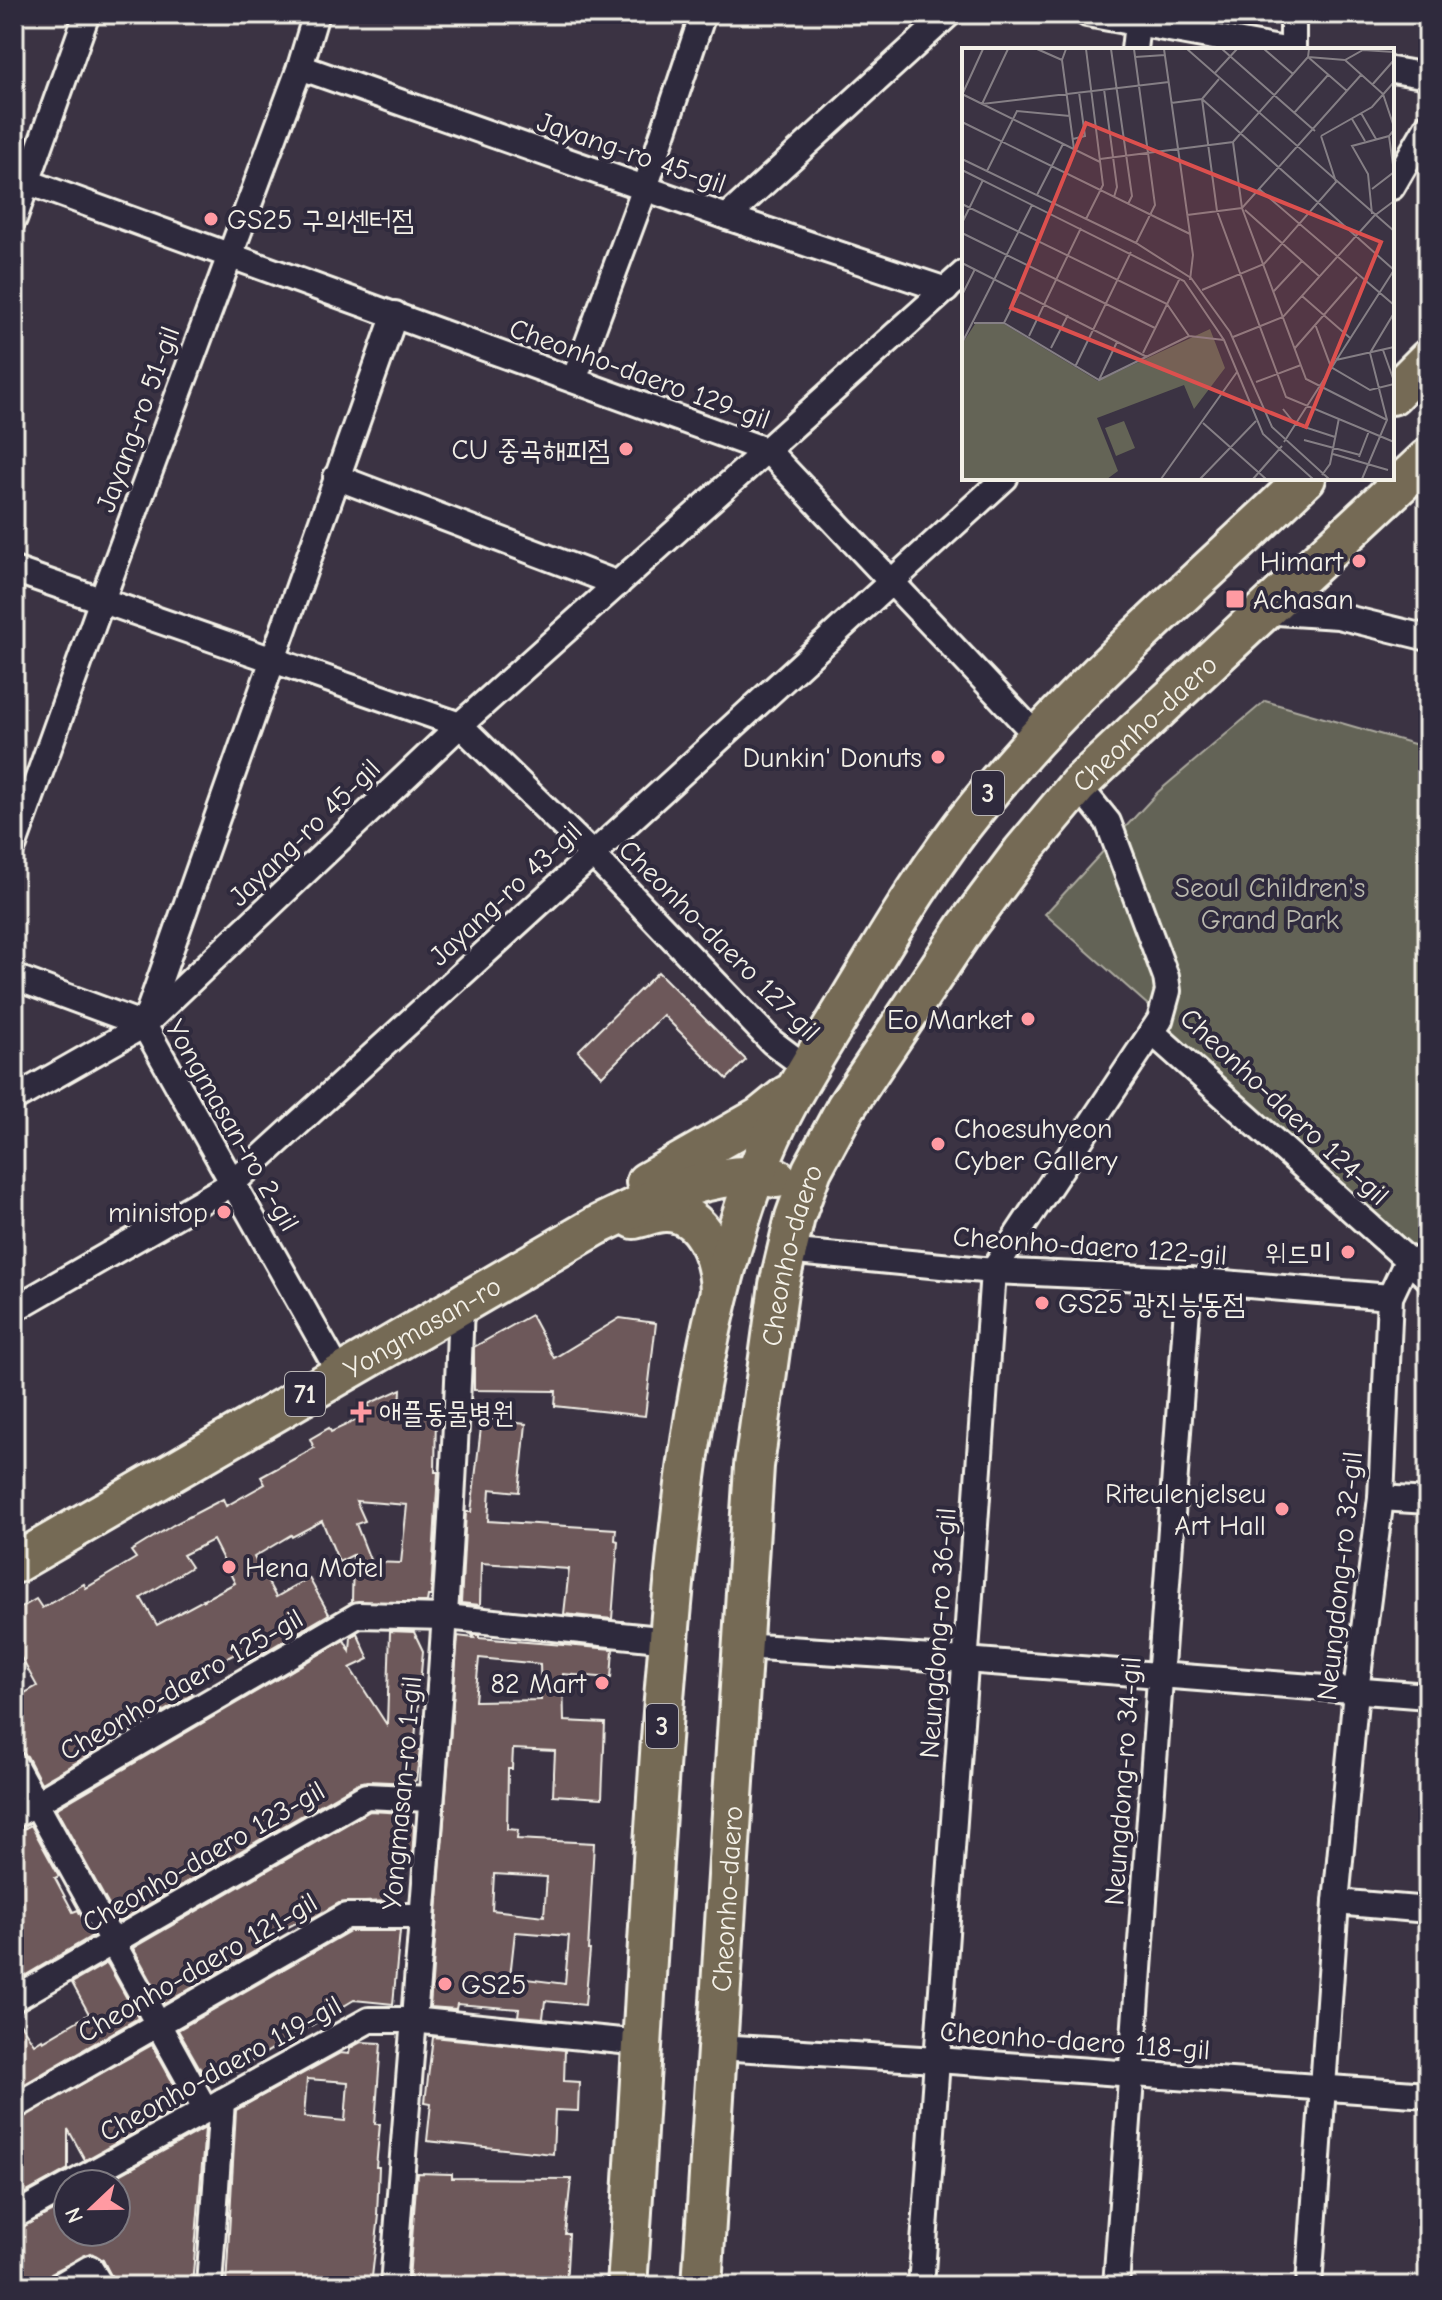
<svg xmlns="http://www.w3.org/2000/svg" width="1442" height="2300" font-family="'Comic Neue','Poor Story',sans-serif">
	<rect width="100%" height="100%" fill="#3b3343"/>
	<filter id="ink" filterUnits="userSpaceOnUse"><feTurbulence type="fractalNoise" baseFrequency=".0125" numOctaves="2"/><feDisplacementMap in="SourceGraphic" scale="16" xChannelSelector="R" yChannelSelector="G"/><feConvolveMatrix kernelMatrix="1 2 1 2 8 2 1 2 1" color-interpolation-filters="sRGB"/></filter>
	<g filter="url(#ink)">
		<polygon fill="#646456" stroke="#acaa9f" stroke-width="2" points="1265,701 1428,748 1428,1269 1161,1031 1167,1022 1045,914 1158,792"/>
		<g fill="#6d585a" stroke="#f4f1e8" stroke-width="2" fill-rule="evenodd">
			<polygon points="658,972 746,1060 727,1079 663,1015 602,1076 578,1051"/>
			<polygon points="531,1315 554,1358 620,1318 656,1323 645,1416 555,1406 556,1391 474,1390 474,1347"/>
			<path d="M401 1389 400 1410 436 1414 435 1472H438L431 1596H428L427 1602H352L353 1555 339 1562 322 1521 292 1537 291 1535 254 1557 276 1597 309 1578 329 1614 249 1661 242 1650 185 1681 193 1694 41 1783 27 1756 14 1749V1699L37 1686 14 1645V1612L36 1599 42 1608 84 1584 86 1588 136 1558 131 1551 173 1525 223 1499 226 1506 265 1484 261 1477 314 1448 310 1439 329 1428 331 1432 372 1413 368 1404ZM356 1501 407 1505 401 1563 371 1562 356 1524 365 1521ZM213 1540 235 1583 157 1625 141 1598 191 1567 183 1555Z"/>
			<polygon points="482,1419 526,1424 519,1492 490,1489 488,1521 616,1529 615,1540 618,1541 612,1619 564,1614 569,1569 481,1563 480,1605 461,1603 466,1512 471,1512"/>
			<polygon points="390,1631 414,1632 423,1651 414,1750 420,1750 416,1780 412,1783 367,1781 358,1783 118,1922 56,1809 344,1640 350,1651 351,1637 357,1633 369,1659 350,1668 387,1725"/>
			<path d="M472 1635H479V1638L613 1649 611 1678 563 1674 564 1721 605 1723 602 1798 553 1795 555 1751 513 1749 512 1769H508L507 1829 518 1830 517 1839 594 1843 588 1950H590L585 2005 545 2001 543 2018 518 2016 519 2009 457 2004 456 2009 430 2007 458 1636 474 1638ZM479 1658 540 1664 541 1700 475 1701ZM494 1874 547 1877 544 1916 492 1910ZM515 1932 569 1936 565 1984 510 1977Z"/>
			<polygon points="370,1811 404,1813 414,1826 412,1859 393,1859 390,1901 339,1903 309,1920 307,1917 275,1934 278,1938 164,2004 133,1948"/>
			<polygon points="31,1825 59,1876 55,1878 73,1912 78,1910 92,1936 14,1982 14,1945 21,1941 14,1929 14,1908 21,1904 14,1892 14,1834"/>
			<polygon points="350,1931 400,1931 393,2004 354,2000 244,2066 209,2084 178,2030"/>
			<polygon points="107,1963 138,2018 14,2090 14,2014 34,2044 42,2039 43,2041 89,2014 72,1983"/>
			<polygon points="433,2037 565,2050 564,2081 579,2082 578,2111 555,2110 553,2154 427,2141 431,2103 425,2102"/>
			<path d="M361 2042 381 2043 375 2124H380L376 2167H379L377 2215H379L371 2286H226L236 2110 340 2053 349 2054 350 2048ZM307 2079 348 2082 345 2121 304 2117Z"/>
			<polygon points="152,2045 181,2097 177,2109 85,2160 68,2129 68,2169 14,2199 14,2122"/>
			<polygon points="205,2128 192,2286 116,2286 103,2260 91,2253 51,2273 44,2286 14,2286 14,2231 68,2203 68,2232 116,2232 116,2184 103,2184"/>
			<polygon points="417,2173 452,2174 452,2178 571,2179 565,2234 569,2234 566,2286 451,2286 451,2281 409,2279"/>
		</g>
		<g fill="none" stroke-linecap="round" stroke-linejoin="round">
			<g stroke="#f4f1e8" stroke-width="30">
				<g id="minor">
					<polyline points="1087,14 1285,50"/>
					<polyline points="1134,50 1138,14"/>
					<polyline points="1293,50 1293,14"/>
					<polyline points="300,67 727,217 946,290"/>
					<polyline points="1392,70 1428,76"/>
					<polyline points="14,177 768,451 1037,736"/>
					<polyline points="1392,187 1428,125"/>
					<polyline points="727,217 949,14"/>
					<polyline points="14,219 87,14"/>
					<polyline points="574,380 645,188 703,14"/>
					<polyline points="336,477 618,584"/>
					<polyline points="14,570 460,725 592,854 772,1042 808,1069"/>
					<polyline points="1262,611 1338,616 1428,638"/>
					<polyline points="14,845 102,600 300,67 316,14"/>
					<polyline points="14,977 144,1025 340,1374"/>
					<polyline points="146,1019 395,314"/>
					<polyline points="1152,1032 1428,1278"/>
					<polyline points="14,1099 144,1025 460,725 964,273"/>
					<polyline points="786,1251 993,1271 1189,1280 1390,1297"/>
					<polyline points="14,1309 233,1183 1005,478"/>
					<polyline points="1381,1498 1428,1501"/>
					<polyline points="742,1646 965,1660 1428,1696"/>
					<polyline points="14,1764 205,2109"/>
					<polyline points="14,1816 358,1615 446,1617 669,1640"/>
					<polyline points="1336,1902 1428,1910"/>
					<polyline points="14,1999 366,1796 429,1799"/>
					<polyline points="717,2047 937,2060 1428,2095"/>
					<polyline points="14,2107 346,1916 420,1916"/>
					<polyline points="72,2184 369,2020 412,2020 641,2043"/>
					<polyline points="14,2216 68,2186"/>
					<polyline points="59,2286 90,2268 101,2286"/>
					<polyline points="209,2286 222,2101"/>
					<path d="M393 2286C417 1959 450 1632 461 1304"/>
					<polyline points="921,2286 993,1271 1160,1020 1168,991 1166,977 1108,822 1078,785"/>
					<polyline points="1116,2286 1189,1280"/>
					<polyline points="1309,2286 1336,1902 1356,1691 1381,1498 1390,1297 1408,1259"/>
				</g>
			</g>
			<g stroke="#f4f1e8" stroke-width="44">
				<g id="primary">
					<polyline points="1392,395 1428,359"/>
					<polyline points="646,1182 760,1117 787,1095"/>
					<path d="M634 1219C644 1217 655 1212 665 1212 704 1211 719 1260 720 1291"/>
					<path id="s1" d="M14 1564 596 1226C651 1199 714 1167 777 1178"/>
					<path d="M627 2286C641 2090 649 1894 664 1699 678 1524 695 1336 757 1171 779 1110 815 1057 848 1002 888 936 928 867 977 807 1074 686 1195 586 1306 478"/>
					<path id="s2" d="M702 2286 754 1466 779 1285 795 1217 812 1170 846 1107 966 927 1022 852 1078 785 1428 458"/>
				</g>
			</g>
			<use href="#minor" stroke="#2f2a3d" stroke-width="24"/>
			<use href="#primary" stroke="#756a55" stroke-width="38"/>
		</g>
	</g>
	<g fill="#ff9aa2" stroke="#2f2a3d" stroke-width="3">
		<circle cx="211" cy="219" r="8"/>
		<circle cx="626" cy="449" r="8"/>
		<circle cx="1359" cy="561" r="8"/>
		<rect x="1225" y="589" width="20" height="20" rx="4"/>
		<circle cx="938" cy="757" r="8"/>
		<circle cx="1028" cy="1019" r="8"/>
		<circle cx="938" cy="1144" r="8"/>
		<circle cx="224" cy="1212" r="8"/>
		<circle cx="1348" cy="1252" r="8"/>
		<circle cx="1042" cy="1303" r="8"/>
		<path d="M357 1400h8v8h8v8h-8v8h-8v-8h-8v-8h8z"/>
		<circle cx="1282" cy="1509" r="8"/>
		<circle cx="229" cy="1567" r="8"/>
		<circle cx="602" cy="1683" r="8"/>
		<circle cx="445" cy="1984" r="8"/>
	</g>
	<g text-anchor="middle" stroke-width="8" stroke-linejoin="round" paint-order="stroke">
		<g fill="#2f2a3d" stroke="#b9b5b5" stroke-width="2">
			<rect x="972" y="771" width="32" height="44" rx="6"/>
			<rect x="285" y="1372" width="40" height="44" rx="6"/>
			<rect x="646" y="1704" width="32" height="44" rx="6"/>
		</g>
		<g font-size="26" font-weight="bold" fill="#f4f1e8">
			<text x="988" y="802">3</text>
			<text x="305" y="1403">71</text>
			<text x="662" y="1735">3</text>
		</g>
		<g font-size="28" fill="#f4f1e8" stroke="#2f2a3d">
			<text transform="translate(632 152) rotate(19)" y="10">Jayang-ro 45-gil</text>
			<text transform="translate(640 373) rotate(20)" y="10">Cheonho-daero 129-gil</text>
			<text transform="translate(137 419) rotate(-70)" y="10">Jayang-ro 51-gil</text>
			<text dy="10" stroke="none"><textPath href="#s2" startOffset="1684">Cheonho-daero</textPath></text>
			<text transform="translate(304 832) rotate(-44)" y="10">Jayang-ro 45-gil</text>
			<text transform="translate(505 893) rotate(-43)" y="10">Jayang-ro 43-gil</text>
			<text transform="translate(720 940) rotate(45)" y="10">Cheonho-daero 127-gil</text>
			<text transform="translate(1285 1106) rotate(43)" y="10">Cheonho-daero 124-gil</text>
			<text transform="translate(233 1125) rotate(60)" y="10">Yongmasan-ro 2-gil</text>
			<text transform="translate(1090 1245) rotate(4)" y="10">Cheonho-daero 122-gil</text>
			<text dy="10" stroke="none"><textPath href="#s2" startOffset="1036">Cheonho-daero</textPath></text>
			<text dy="10" stroke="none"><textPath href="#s1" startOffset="472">Yongmasan-ro</textPath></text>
			<text transform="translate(1339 1576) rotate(-84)" y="10">Neungdong-ro 32-gil</text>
			<text transform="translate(937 1633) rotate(-86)" y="10">Neungdong-ro 36-gil</text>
			<text transform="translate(181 1684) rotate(-30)" y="10">Cheonho-daero 125-gil</text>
			<text transform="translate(1122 1781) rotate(-86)" y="10">Neungdong-ro 34-gil</text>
			<text transform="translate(401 1793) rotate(-85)" y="10">Yongmasan-ro 1-gil</text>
			<text transform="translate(203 1856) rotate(-30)" y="10">Cheonho-daero 123-gil</text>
			<text dy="10" stroke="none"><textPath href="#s2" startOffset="388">Cheonho-daero</textPath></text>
			<text transform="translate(197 1967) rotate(-30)" y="10">Cheonho-daero 121-gil</text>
			<text transform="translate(1075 2040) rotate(4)" y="10">Cheonho-daero 118-gil</text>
			<text transform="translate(220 2068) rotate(-29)" y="10">Cheonho-daero 119-gil</text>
		</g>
		<g font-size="28" fill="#f4f1e8" stroke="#2f2a3d" text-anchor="end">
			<text x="227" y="229" text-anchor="start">GS25 구의센터점</text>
			<text x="610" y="459">CU 중곡해피점</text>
			<text x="1343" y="571">Himart</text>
			<text x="1253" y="609" text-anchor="start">Achasan</text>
			<text x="922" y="767">Dunkin' Donuts</text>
			<text x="1012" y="1029">Eo Market</text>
			<text x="954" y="1138" text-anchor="start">Choesuhyeon<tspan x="954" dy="32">Cyber Gallery</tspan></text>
			<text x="208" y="1222">ministop</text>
			<text x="1332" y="1262">위드미</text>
			<text x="1058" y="1313" text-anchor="start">GS25 광진능동점</text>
			<text x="379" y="1422" text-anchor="start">애플동물병원</text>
			<text x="1266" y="1503">Riteulenjelseu<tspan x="1266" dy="32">Art Hall</tspan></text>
			<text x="245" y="1577" text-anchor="start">Hena Motel</text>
			<text x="586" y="1693">82 Mart</text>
			<text x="461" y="1994" text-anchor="start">GS25</text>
		</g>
		<g font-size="28" fill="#bab9ae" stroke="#2f2a3d">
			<text x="1270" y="897">Seoul Children's<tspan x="1270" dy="32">Grand Park</tspan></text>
		</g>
	</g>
	<g transform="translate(962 48)">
		<rect width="432" height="432" fill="#3b3343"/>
		<path d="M13 276H42L136 333 248 281 263 320 232 361 222 337 135 370 156 423 145 431H0V296ZM162 373 173 400 154 408 143 380Z" fill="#646456"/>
		<path fill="none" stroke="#857f85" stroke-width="2" d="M75 1 100 12M104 1 100 12 112 101M149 1 170 148 166 156M172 1 193 157 174 195M202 1 231 207 228 232M225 1 432 183M260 1 353 83M302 1 331 26M173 9 203 7M346 9 383 12 401 2 432 4M346 9 385 43M383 12 421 46 432 79M252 26 275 1M410 37 432 12M142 41 155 139 152 149M0 46 138 114M0 47 21 1M240 51 255 163 324 349 432 394M240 51 432 222M209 55 240 51 257 31M20 56 207 34M20 56 46 1M332 65 366 27M399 65 414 91M390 71 403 93M0 74 228 186M359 88 410 59 432 34M111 91 123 88 117 44M271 94 280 160 344 331 425 372M0 111 174 195 229 230 268 284 310 379 367 431M138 111 271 94 346 9 347 1M0 122 222 233 262 292 301 386 351 431M25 123 55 63 108 68M297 141 432 257M410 141 432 124 427 88M75 147 101 96M0 156 205 256 227 288M283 162 358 229M410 166 406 126 390 98 427 88 432 82M225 167 280 160 399 27M124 171 141 137 124 1M0 175 21 132M0 185 193 280M0 215 185 309M240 242 302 216 374 134 359 88M312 243 340 213M0 247 13 221M340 248 388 290M12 275H42L137 332 227 288M42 275 58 243M353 276 369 319 408 342 432 336M67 288 119 180M227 288 262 292M271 289 321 269 412 168 432 153M0 295 70 157M89 300 106 267M333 300 395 229M421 302 432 333M181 305 218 230M374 312 432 299M113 319 169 204M137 332 155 294M294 334 339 317M321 361 333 376 373 389M241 375 304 431M342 392 398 407M322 394 432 222M371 406 426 422M397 409 407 383M360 427 368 416 377 370M199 431 275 324M238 431 294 373M291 431 320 398M400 431 425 372 408 305 432 265"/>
		<path fill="#dc504e" fill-opacity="0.15" stroke="#dc504e" stroke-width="4" d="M124 75 419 194 344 379 49 260Z"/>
		<rect width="432" height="432" fill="none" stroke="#f4f1e8" stroke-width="4"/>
	</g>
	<rect width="1442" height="2300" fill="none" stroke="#2f2a3d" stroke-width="48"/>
	<rect x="24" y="24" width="1394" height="2252" fill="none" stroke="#f4f1e8" stroke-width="3" filter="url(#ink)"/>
	<g transform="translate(92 2208) rotate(248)"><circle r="38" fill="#2f2a3d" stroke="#7e7a81" stroke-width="2"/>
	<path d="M0-6L14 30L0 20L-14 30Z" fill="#ff9aa2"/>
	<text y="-12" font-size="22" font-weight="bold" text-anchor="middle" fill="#f4f1e8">N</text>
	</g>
</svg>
